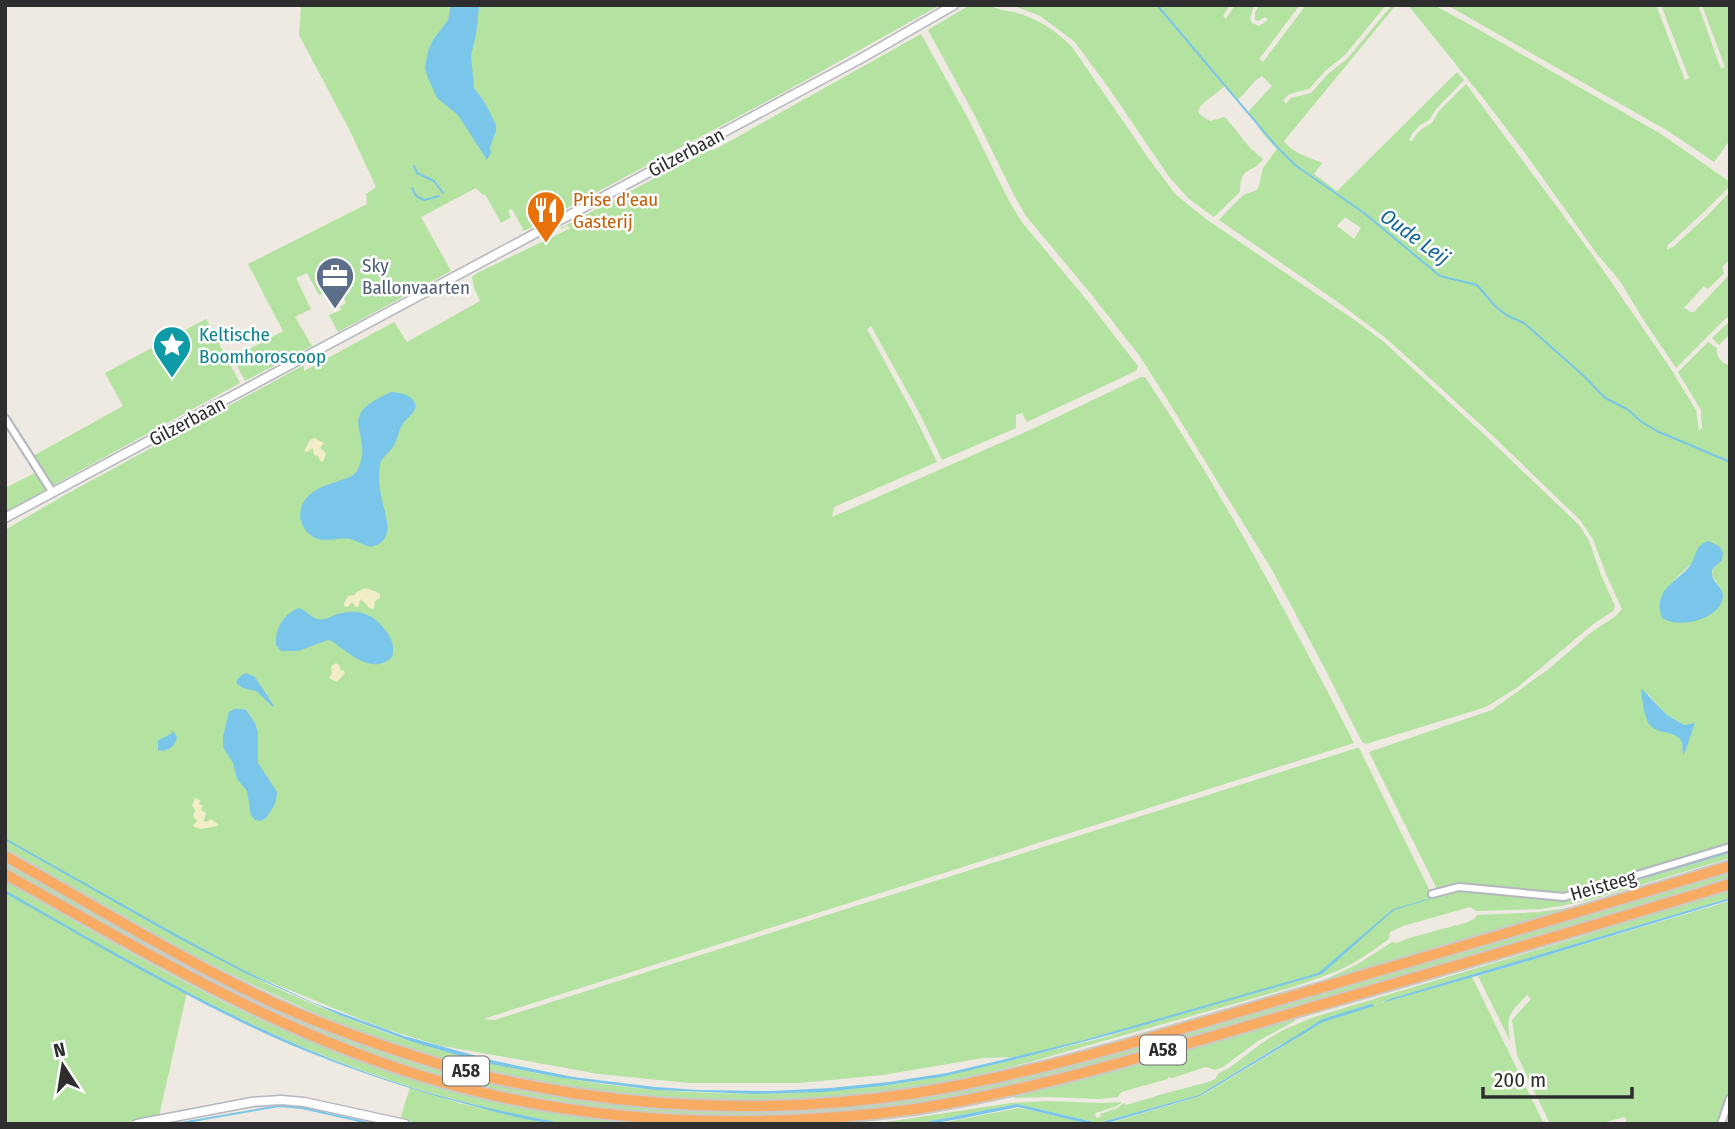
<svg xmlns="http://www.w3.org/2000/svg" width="1735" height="1129" font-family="'Fira Sans Condensed',sans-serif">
	<rect width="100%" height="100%" fill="#eee9e1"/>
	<g fill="#b3e2a1" fill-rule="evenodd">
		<polygon points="299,5 940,5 788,90 524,231 512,209 508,211 511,217 501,223 485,194 483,195 476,188 421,217 451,271 338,332 329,315 341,310 340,307 346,303 337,286 319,295 307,273 296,278 311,309 295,317 312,346 245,381 233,358 283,331 248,264 367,204 366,194 376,187 350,131 299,35 301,9"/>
		<path d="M970 5C976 5 982 5 987 5 992 6 997 9 1003 10 1030 14 1053 27 1072 47L1149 159 1176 195 1206 219 1356 321 1384 342 1490 440 1580 526 1589 541 1601 575 1615 606 1613 611 1592 625 1518 687 1486 707 1366 744 1362 742 1323 665 1272 570 1157 383 1139 355 1091 294 1026 216 1015 197 975 116 928 30Z"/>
		<path d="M1002 5H1230L1223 16 1226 19 1235 5H1254L1250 18 1252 23 1259 26 1268 20 1265 17 1258 21 1255 20V13L1259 5H1300L1259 59 1263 62 1306 5H1386L1345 55 1325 71 1309 89 1289 94 1283 100 1286 104 1291 98 1311 93 1328 74 1348 58 1392 5H1396L1284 141C1292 153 1309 157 1322 163L1314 174 1337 191 1457 72 1464 80 1436 109 1429 120 1420 125 1412 134 1409 140 1412 141 1415 136 1423 128 1432 123 1439 111 1466 84 1594 257 1669 366 1696 410 1699 431 1702 428 1701 410 1678 372 1708 342 1717 348C1715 357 1722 363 1730 366V845L1563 895 1457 884 1437 889 1369 752 1492 710 1550 668 1593 631 1616 616 1622 609 1606 574 1593 539 1580 520 1493 436 1387 339 1335 300 1219 220 1243 195 1257 190 1259 186 1263 168 1277 149 1264 135 1248 112 1272 86 1262 76 1256 80 1238 100 1225 86 1201 105 1198 111 1200 115 1210 121 1225 117 1251 149 1263 159C1253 175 1240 164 1240 192L1214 217 1189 199 1170 178 1108 87 1074 41 1040 16 1017 7ZM1344 218H1346L1361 228 1354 239 1337 226ZM1692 563 1718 564C1707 572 1714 579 1720 587L1673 581ZM1648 694 1667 715 1684 725 1695 723 1683 754C1682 750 1683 746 1682 743 1678 728 1654 735 1649 723 1645 715 1648 702 1648 694Z"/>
		<polygon points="1408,5 1434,5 1483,32 1661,134 1730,182 1730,186 1706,210 1667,246 1667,250 1673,247 1708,215 1730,192 1730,259 1722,267 1724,273 1708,289 1704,286 1684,308 1691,312 1694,312 1730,274 1730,316 1726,318 1676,368 1643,319 1620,281 1597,254 1525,153 1487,103"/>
		<polygon points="1447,5 1656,5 1685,80 1689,78 1661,5 1698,5 1721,69 1725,67 1702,5 1730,5 1730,140 1714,162 1668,131"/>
		<path d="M921 34 969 120 1008 199 1021 221 1086 299 1138 366 1136 371 1027 422 1022 413 1016 415V428L942 460 921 416 871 326 867 329 915 417 937 462 834 507 832 517 1030 430 1141 377H1145C1223 494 1290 618 1354 743L483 1019 495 1020 507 1016 1357 748H1359L1431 893 1457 888 1558 898 1730 849V851L1563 900 1460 890 1431 899 1460 891 1564 902 1730 853V858L1590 900 1566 905 1540 909 1476 911 1470 907 1403 926 1390 932 1389 939C1371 952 1353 965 1332 973 1301 986 1267 994 1234 1004 1194 1015 1154 1027 1114 1038 1048 1057 982 1077 915 1087 712 1119 498 1094 310 1011 204 965 105 907 5 850V530L63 496 304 365V371L394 322 407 342 480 301 474 288 472 277 477 273 571 228 567 226 562 229 561 228 706 151 714 150ZM253 975 382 1028 438 1045 599 1074 689 1083H799L883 1075 983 1058 1018 1057 1139 1026C1106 1039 1070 1045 1036 1054 985 1067 933 1080 880 1086 711 1106 539 1087 378 1030 347 1018 316 1006 285 992 275 987 261 982 253 975Z"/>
		<polygon points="206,319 240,383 52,486 33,456 123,406 105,373"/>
		<polygon points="1730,321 1730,334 1719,345 1712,338"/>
		<polygon points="37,472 48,489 5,512 5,488"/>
		<path d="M5 860C131 932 257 1010 395 1054 564 1108 740 1123 916 1097 985 1087 1052 1069 1119 1050 1178 1034 1236 1017 1294 1000 1439 957 1585 914 1730 870V880C1582 924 1434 968 1286 1011 1164 1047 1041 1086 916 1105 750 1129 582 1118 421 1071 273 1028 139 947 5 871Z"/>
		<path d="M5 881C96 933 186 987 281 1029 395 1080 515 1111 638 1124 614 1124 588 1127 564 1123 534 1119 504 1112 475 1105 374 1080 279 1040 187 992L159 1116 117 1124H5Z"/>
		<polygon points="1730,889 1730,898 1382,1002 1382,1003 1472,977 1544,1124 1106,1124 1201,1096 1284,1046 1283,1043 1199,1095 1098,1123 1017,1104 916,1124 873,1124 1011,1103 1046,1101 1103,1103 1122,1102 1117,1106 1095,1113 1096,1118 1101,1117 1100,1114 1118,1108 1124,1103 1126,1105 1154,1097 1155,1098 1155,1096 1208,1082 1215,1079 1219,1073 1229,1068 1262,1043 1283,1030 1314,1017 1580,937 1656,912"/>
		<path d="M1730 901V1087L1718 1124H1627L1625 1117 1598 1124H1550L1517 1055 1512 1020 1531 999 1527 995C1509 1015 1506 1013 1510 1041L1478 976Z"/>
		<polygon points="1575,907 1322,981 1358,964 1392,942 1397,943 1409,938 1465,923 1474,919 1477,915 1539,912"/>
		<polygon points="1294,1019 1295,1021 1258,1041 1223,1067 1215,1070 1206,1067 1172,1078 1168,1077 1168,1079 1121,1092 1118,1097 1099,1099 1046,1097 1015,1098 1015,1096 1097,1076"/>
		<polygon points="410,1088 462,1104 555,1124 421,1124 400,1119"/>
		<polygon points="1019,1108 1094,1124 936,1124"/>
	</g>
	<g fill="#f1edc6">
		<polygon points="314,438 324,443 320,448 326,453 323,462 320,461 318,456 314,455 313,448 307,452 304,451 310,440"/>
		<polygon points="365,588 377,592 380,594 380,598 375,601 374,609 369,608 361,599 358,607 355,607 352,602 348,607 344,606 344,603 348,596 354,595 357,592"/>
		<polygon points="336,663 340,666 340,670 344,671 345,673 337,682 329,678 332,673 331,667"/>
		<polygon points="195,798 200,800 199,804 203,806 201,810 206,813 204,821 206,822 211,819 218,824 218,826 201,829 194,827 193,825 197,821 193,816 195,810 192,806"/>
	</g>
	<g fill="#7ac6ea">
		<polygon points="451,5 478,5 479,8 476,35 471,55 474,88 485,103 496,125 496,131 490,147 491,153 487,160 458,115 437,98 428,78 425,68 428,51 433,40 448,20"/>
		<path d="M391 392C400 392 419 397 415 409 412 416 404 420 401 427 398 432 398 438 395 443 392 450 385 455 381 461 378 472 379 488 382 500 386 518 396 541 371 547 363 545 357 541 350 539 340 537 328 542 318 539 311 537 305 531 302 524 299 517 300 510 303 503 315 481 350 483 357 471 377 432 330 419 391 392Z"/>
		<path d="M1709 541 1720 547 1723 553 1722 560C1719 564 1712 567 1712 572 1711 582 1724 587 1723 597 1720 620 1678 629 1662 618 1653 590 1674 584 1689 567 1697 557 1694 545 1709 541Z"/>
		<path d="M298 608C306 610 310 617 317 619 325 621 331 616 338 614 358 608 374 614 386 631 392 639 395 647 392 657 373 676 348 653 332 641L328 640 298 651H281L276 645C275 628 283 615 298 608Z"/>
		<path d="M246 673 255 677 274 706 273 707 256 691 243 688 237 684C235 679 242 675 246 673Z"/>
		<path d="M1641 688 1667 715 1684 725 1695 723 1686 749 1683 755C1682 751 1683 747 1682 743 1679 731 1659 734 1652 727 1644 722 1642 697 1641 688Z"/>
		<polygon points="234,709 243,709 246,710 255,723 258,733 258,763 277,792 276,801 272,809 266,818 261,821 255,820 251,815 247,791 237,779 233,763 223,747 223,737 229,712"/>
		<path d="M173 731 177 737C175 746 168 753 158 750V741C162 736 169 738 173 731Z"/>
		<polygon points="5,838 181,937 245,971 314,1003 404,1036 495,1061 573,1077 655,1087 698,1090 771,1091 830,1088 889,1082 947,1073 1084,1040 1318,973 1393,909 1460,890 1563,900 1730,850 1730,853 1564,902 1460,891 1441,896 1394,910 1322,974 1113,1034 1005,1062 941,1077 881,1086 824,1092 754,1094 655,1090 562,1078 481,1062 413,1042 342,1016 247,974 178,938 5,840"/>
		<path d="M5 890C120 956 235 1024 360 1070 427 1095 496 1111 566 1124 534 1124 494 1111 462 1103 404 1088 347 1068 291 1045 192 1002 99 946 5 893Z"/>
		<polygon points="1730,898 1730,900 1508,967 1382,1003 1390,999"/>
		<polygon points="1371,1004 1374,1005 1374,1006 1323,1022 1200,1096 1104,1124 1089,1124 1018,1107 959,1119 929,1124 916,1124 1017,1104 1098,1123 1199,1095 1323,1019"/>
	</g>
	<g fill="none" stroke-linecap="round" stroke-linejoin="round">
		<g stroke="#7ac6ea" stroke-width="2">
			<polyline points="1157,5 1276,146 1295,165 1364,213 1440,276 1477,285 1495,306 1506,315 1524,323 1585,377 1605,398 1627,409 1643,423 1659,432 1730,462"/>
			<polyline points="414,166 417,173 434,181 443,193"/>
			<polyline points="412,188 416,196 424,200 439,196"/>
			<polyline points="175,1124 279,1106 302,1108 373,1124"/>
		</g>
		<g stroke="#b4b6c0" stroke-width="10">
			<g id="street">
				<polyline points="5,418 53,493"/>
				<polyline points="1432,894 1459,887 1564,897 1730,847"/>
				<polyline points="1721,1124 1730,1098"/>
			</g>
		</g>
		<g stroke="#b4b6c0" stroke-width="11">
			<g id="secondary">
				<polyline points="5,518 860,59 954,5"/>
				<polyline points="137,1124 252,1102 281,1100 304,1102 405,1124"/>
			</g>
		</g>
		<g stroke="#c9c9c9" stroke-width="14">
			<g id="highway">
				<path d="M5 856C95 906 183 961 276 1004 334 1030 395 1051 456 1069 494 1080 533 1086 571 1093 685 1110 802 1111 916 1093 1047 1072 1175 1030 1303 993 1445 951 1588 910 1730 866"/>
				<path d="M5 874C152 956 292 1042 456 1086 606 1126 763 1129 916 1109 1047 1088 1175 1047 1303 1010 1445 969 1588 928 1730 884"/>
			</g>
		</g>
		<use href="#street" stroke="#fff" stroke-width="6"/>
		<use href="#secondary" stroke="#fff" stroke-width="8"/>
		<use href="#highway" stroke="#f8ab63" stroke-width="10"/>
	</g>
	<defs>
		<g id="restaurant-pin" transform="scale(2.0125)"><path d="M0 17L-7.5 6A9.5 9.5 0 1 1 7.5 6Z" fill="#e8710a" stroke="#fff"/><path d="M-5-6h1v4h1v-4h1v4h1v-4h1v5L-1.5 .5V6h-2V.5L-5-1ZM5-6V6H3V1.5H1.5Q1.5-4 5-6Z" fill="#fff"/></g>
		<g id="office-pin" transform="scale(2.0125)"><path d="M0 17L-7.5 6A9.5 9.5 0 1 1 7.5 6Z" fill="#5c6f8a" stroke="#fff"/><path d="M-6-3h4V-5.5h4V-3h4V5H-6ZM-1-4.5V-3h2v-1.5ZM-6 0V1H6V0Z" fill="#fff"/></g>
		<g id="sight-pin" transform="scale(2.0125)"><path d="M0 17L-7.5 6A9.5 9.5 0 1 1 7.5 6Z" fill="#0f9aa8" stroke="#fff"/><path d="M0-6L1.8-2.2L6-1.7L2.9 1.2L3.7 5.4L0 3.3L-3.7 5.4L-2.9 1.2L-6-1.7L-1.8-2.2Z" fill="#fff"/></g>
	</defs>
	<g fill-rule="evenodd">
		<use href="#restaurant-pin" x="546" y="210"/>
		<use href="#office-pin" x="335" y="276"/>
		<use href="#sight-pin" x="172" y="345"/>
	</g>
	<g text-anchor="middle" stroke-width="5" stroke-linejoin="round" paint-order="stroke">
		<g fill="#fff" stroke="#6d6d6d" stroke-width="2">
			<rect x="1140" y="1035.5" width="46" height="29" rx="5"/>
			<rect x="443" y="1056.5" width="46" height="29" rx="5"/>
		</g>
		<g font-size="18" font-weight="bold" fill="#2e2e2e">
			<text x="1163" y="1056">A58</text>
			<text x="466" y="1077">A58</text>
		</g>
		<g font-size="19" fill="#2e2e2e" stroke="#fff">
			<text transform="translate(686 152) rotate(-28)" y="7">Gilzerbaan</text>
			<text transform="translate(187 421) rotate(-28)" y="7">Gilzerbaan</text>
			<text transform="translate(1603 885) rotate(-16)" y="7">Heisteeg</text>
		</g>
		<g font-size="19" fill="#c56008" stroke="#fff" text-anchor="start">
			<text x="573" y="206">Prise d'eau<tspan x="573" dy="22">Gasterij</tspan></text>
		</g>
		<g font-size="19" fill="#4e5e75" stroke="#fff" text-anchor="start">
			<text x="362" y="272">Sky<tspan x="362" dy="22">Ballonvaarten</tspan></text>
		</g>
		<g font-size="19" fill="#0d838f" stroke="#fff" text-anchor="start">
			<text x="199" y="341">Keltische<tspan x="199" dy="22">Boomhoroscoop</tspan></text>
		</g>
		<g font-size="21" font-style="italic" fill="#14659c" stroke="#fff">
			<text transform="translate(1415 237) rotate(36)" y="7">Oude Leij</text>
		</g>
	</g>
	<rect width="1735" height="1129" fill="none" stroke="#2e2e2e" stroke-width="14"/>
	<g transform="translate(63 1066) rotate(348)" stroke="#ffffff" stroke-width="5" paint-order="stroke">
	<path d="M0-5L12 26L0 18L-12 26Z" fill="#2e2e2e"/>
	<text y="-10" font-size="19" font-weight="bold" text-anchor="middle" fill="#2e2e2e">N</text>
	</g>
	<path d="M1483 1087v10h149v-10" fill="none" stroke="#2e2e2e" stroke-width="3.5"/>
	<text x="1494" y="1087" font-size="21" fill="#2e2e2e" stroke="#ffffff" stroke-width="5" paint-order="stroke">200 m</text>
</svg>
